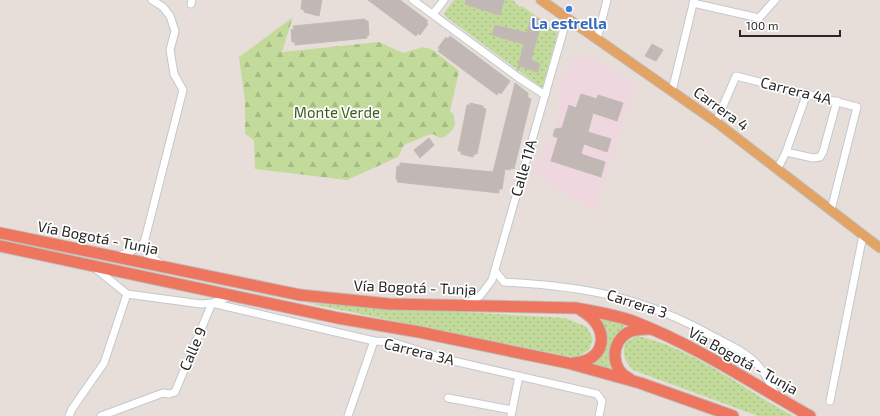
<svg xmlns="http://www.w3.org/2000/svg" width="880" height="416" font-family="'Exo 2',sans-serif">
	<defs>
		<pattern id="grass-dots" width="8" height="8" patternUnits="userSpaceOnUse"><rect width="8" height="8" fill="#c2db9a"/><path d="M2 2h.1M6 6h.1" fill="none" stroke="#a7bc85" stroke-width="1.8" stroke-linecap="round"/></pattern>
		<pattern id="forest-firs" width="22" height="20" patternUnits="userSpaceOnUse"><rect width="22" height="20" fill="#c2db9a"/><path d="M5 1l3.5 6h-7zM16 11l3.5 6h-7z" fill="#a7bc85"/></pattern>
	</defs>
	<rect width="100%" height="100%" fill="#e8ded9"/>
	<polygon fill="#efd7df" points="577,57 591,57 636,84 595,212 534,174 532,168 553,136 559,115 560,79 567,65"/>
	<g fill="url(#grass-dots)">
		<polygon points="454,0 513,0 519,7 522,6 558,32 542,88 445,16 444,13"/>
		<polygon points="307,303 565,318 587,327 593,339 589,350 576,358"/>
		<path d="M600 319 626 325C609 342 608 345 613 368L590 365 599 360 605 343 607 330Z"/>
		<path d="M638 336C694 349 743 389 793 416H758L633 370C625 361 621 354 626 342Z"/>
	</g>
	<polygon fill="url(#forest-firs)" points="293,17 282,52 379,42 403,53 423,47 433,50 459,71 450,111 453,114 455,123 453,129 446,136 440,138 433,134 428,135 404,145 398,157 347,180 255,169 254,140 245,134 245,101 239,57"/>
	<g fill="#c1b8b6" stroke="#c3b9b4">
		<polygon points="302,0 322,0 319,16 304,12 304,10 301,9"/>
		<polygon points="368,0 400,0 428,21 426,23 428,24 420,35 418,33 416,36"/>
		<polygon points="466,0 504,0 500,15 465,4"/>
		<polygon points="531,17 542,20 531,60 540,64 538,72 522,67 523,63 517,71 524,44 492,35 495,25 527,33"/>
		<polygon points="365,19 366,21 368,21 369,35 367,35 367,38 295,45 295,42 292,42 291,30 294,29 293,26"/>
		<polygon points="450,36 510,81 501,94 499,92 497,95 438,51 440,49 438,48 446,37 448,39"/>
		<polygon points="652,44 663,50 656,61 645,56"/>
		<polygon points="515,83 528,93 528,98 531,99 514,169 511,168 510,170 505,169 502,189 499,189 499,193 397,182 398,180 396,179 397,166 400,166 400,163 493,172"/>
		<polygon points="581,94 597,99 598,95 623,103 617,121 593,113 588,132 611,139 607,152 584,144 581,154 605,162 601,177 551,161 558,138 553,136 555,129 562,128 569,105 576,108"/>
		<polygon points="470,103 483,106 483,108 486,109 477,154 474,154 473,157 461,154 461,151 458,151 467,105 470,105"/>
		<polygon points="429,138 434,145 420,158 414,150"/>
	</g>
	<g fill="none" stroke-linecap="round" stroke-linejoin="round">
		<g stroke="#c2c8d0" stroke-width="9">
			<g id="minor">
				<polyline points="413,0 519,78 545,95"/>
				<polyline points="693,3 759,18 775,0"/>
				<polyline points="191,4 192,0"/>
				<polyline points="433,14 444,0"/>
				<polyline points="597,39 607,0"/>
				<polyline points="672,91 694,0"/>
				<polyline points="716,122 736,76 857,107 831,210"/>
				<polyline points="786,152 813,158 820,157 823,152 837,101"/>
				<polyline points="778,168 786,152 807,93"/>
				<polyline points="144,243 183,90 174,74 170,50 175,31 170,16 163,7 152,0"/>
				<path d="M144 243C147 253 152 258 161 264"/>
				<polyline points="117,256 130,252 144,243"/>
				<polyline points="95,268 127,294 201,304 212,303 231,296"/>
				<path d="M495 271 504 282C585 286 644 297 716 338 732 346 750 354 761 369 767 377 771 386 776 395"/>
				<polyline points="465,304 480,296 492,280 567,18"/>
				<polyline points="448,398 512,410"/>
				<polyline points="830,401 863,235"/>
				<polyline points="69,416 72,409 104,363 127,294"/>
				<polyline points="101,416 163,393 169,394 175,392 212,303 374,341 392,342 445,359 597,394 602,401 599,416"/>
				<polyline points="348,416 374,341"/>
				<polyline points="511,416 519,376"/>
			</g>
		</g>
		<g stroke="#bebebe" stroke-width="11">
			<polyline id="major" points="541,0 716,122 880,248"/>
		</g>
		<g stroke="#bebebe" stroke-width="13">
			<g id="highway">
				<path d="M0 233 300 295 389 304 576 308C596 312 616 315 635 322 697 346 753 384 810 416"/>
				<polyline points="0,246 338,318 419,332 568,363 640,383 733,416"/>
				<path d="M573 363C607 362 611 327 582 311"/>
				<path d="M630 379C611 370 610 344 627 333 634 329 642 329 649 329"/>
			</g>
		</g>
		<use href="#minor" stroke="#fff" stroke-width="7"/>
		<use href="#major" stroke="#e2a364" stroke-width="9"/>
		<use href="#highway" stroke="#ee765e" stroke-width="11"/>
	</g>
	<circle fill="#3f7fe0" stroke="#fff" stroke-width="1.5" cx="569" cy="9" r="4"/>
	<g text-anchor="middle" stroke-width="3.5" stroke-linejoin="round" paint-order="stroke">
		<g font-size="15" font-weight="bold" fill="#366cbe" stroke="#fff">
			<text x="569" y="29">La estrella</text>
		</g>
		<g font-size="15" fill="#272727" stroke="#fff">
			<text transform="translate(796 91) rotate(14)" y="5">Carrera 4A</text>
			<text transform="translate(721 109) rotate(36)" y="5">Carrera 4</text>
			<text transform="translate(524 168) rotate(-74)" y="5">Calle 11A</text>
			<text transform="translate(98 238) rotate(11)" y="5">Vía Bogotá - Tunja</text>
			<text transform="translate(415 288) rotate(2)" y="5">Vía Bogotá - Tunja</text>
			<text transform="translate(637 304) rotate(18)" y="5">Carrera 3</text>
			<text transform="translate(193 349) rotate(-67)" y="5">Calle 9</text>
			<text transform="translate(419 352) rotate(14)" y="5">Carrera 3A</text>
			<text transform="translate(743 361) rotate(29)" y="5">Vía Bogotá - Tunja</text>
		</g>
		<g font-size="15" fill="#3c5c1f" stroke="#fff">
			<text x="337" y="118">Monte Verde</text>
		</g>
	</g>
	<path d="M740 30v6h100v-6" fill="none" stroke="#272727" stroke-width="2"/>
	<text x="746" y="30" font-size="12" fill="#272727" stroke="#ffffff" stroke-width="3" paint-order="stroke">100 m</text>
</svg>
